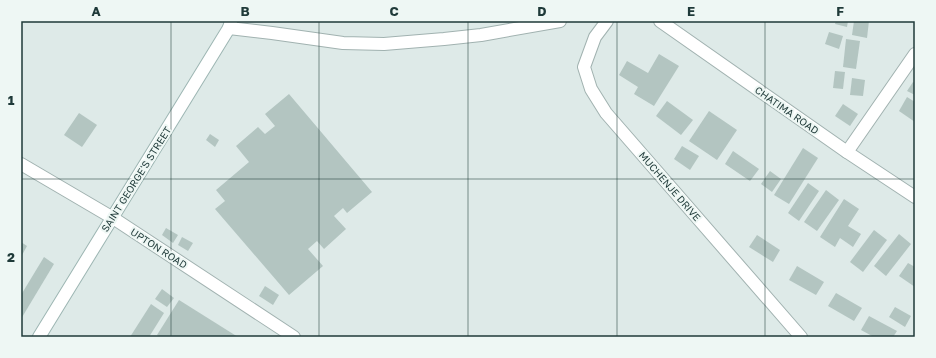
<svg xmlns="http://www.w3.org/2000/svg" width="936" height="358" font-family="'Golos Text',sans-serif">
	<rect width="100%" height="100%" fill="#deeae8"/>
	<g fill="#b3c5c1">
		<polygon points="836,21 848,21 847,27 835,24"/>
		<polygon points="854,21 869,21 867,38 852,35"/>
		<polygon points="829,32 843,36 839,49 825,44"/>
		<polygon points="846,39 860,41 856,69 843,67"/>
		<polygon points="659,54 679,66 654,106 634,94 638,87 619,75 627,61 648,73"/>
		<polygon points="835,71 845,72 843,89 833,88"/>
		<polygon points="852,78 865,80 863,96 850,95"/>
		<polygon points="913,82 915,83 915,95 907,91"/>
		<polygon points="289,94 372,192 347,213 343,208 334,216 346,229 324,249 317,241 308,249 323,266 289,295 215,209 225,201 216,190 249,162 236,146 258,127 265,134 275,126 265,114"/>
		<polygon points="907,97 915,102 915,122 899,111"/>
		<polygon points="667,101 693,120 681,135 656,116"/>
		<polygon points="843,104 858,114 850,126 835,116"/>
		<polygon points="709,111 737,130 717,160 689,141"/>
		<polygon points="79,113 97,125 82,147 64,135"/>
		<polygon points="210,134 219,140 215,147 206,140"/>
		<polygon points="682,146 699,156 690,170 674,159"/>
		<polygon points="803,148 818,158 789,204 774,195"/>
		<polygon points="733,151 759,169 750,181 725,164"/>
		<polygon points="770,171 781,179 772,192 761,184"/>
		<polygon points="808,183 819,191 799,221 788,213"/>
		<polygon points="826,190 839,200 817,231 804,222"/>
		<polygon points="844,199 859,209 848,226 861,234 853,247 840,238 835,247 820,237"/>
		<polygon points="166,228 178,235 173,243 162,235"/>
		<polygon points="874,230 887,240 863,272 850,262"/>
		<polygon points="899,234 911,244 886,276 874,266"/>
		<polygon points="757,235 780,250 773,262 749,247"/>
		<polygon points="182,237 193,243 188,251 178,245"/>
		<polygon points="21,242 27,246 21,257"/>
		<polygon points="44,257 54,264 21,319 21,295"/>
		<polygon points="908,263 915,267 915,287 899,276"/>
		<polygon points="797,266 824,282 816,295 789,280"/>
		<polygon points="265,286 279,295 273,305 259,296"/>
		<polygon points="162,289 174,298 167,307 155,299"/>
		<polygon points="836,293 862,308 854,321 828,306"/>
		<polygon points="179,300 238,337 161,337 157,335"/>
		<polygon points="151,304 164,313 149,337 130,337"/>
		<polygon points="895,307 911,316 905,327 889,317"/>
		<polygon points="869,316 897,331 893,337 874,337 861,330"/>
	</g>
	<g fill="none" stroke-linecap="round" stroke-linejoin="round">
		<g stroke="#a1b2b0" stroke-width="14">
			<g id="street">
				<polyline points="607,21 595,37 584,67 591,89 606,113 801,337"/>
				<polyline points="660,21 847,152 915,197"/>
				<polyline points="229,28 272,33 343,43 384,44 444,39 481,35 560,21"/>
				<polyline points="847,152 915,54"/>
				<polyline points="21,164 113,218 294,337"/>
			</g>
		</g>
		<g stroke="#9db6b3" stroke-width="14">
			<polyline id="secondary" points="39,337 229,28 231,21"/>
		</g>
		<use href="#street" stroke="#fff" stroke-width="12"/>
		<use href="#secondary" stroke="#fff" stroke-width="12"/>
	</g>
	<path fill="none" stroke="#1f3a39" stroke-width="1" stroke-opacity="0.55" d="M171 21V337M319 21V337M468 21V337M617 21V337M765 21V337M21 179H915"/>
	<g text-anchor="middle" stroke-width="4" stroke-linejoin="round" paint-order="stroke">
		<g font-size="10" fill="#1f3a39" stroke="#eef7f4">
			<text transform="translate(787 110) rotate(35)" y="4">CHATIMA ROAD</text>
			<text transform="translate(136 179) rotate(-58)" y="4">SAINT GEORGE'S STREET</text>
			<text transform="translate(670 186) rotate(49)" y="4">MUCHENJE DRIVE</text>
			<text transform="translate(159 248) rotate(33)" y="4">UPTON ROAD</text>
		</g>
	</g>
	<rect width="936" height="358" fill="none" stroke="#eef7f4" stroke-width="44"/>
	<rect x="22" y="22" width="892" height="314" fill="none" stroke="#1f3a39" stroke-width="1.5"/>
	<g font-size="13" text-anchor="middle" font-weight="bold" fill="#1f3a39">
		<text x="96" y="16">A</text>
		<text x="245" y="16">B</text>
		<text x="394" y="16">C</text>
		<text x="542" y="16">D</text>
		<text x="691" y="16">E</text>
		<text x="840" y="16">F</text>
		<text x="11" y="105">1</text>
		<text x="11" y="262">2</text>
	</g>
</svg>
